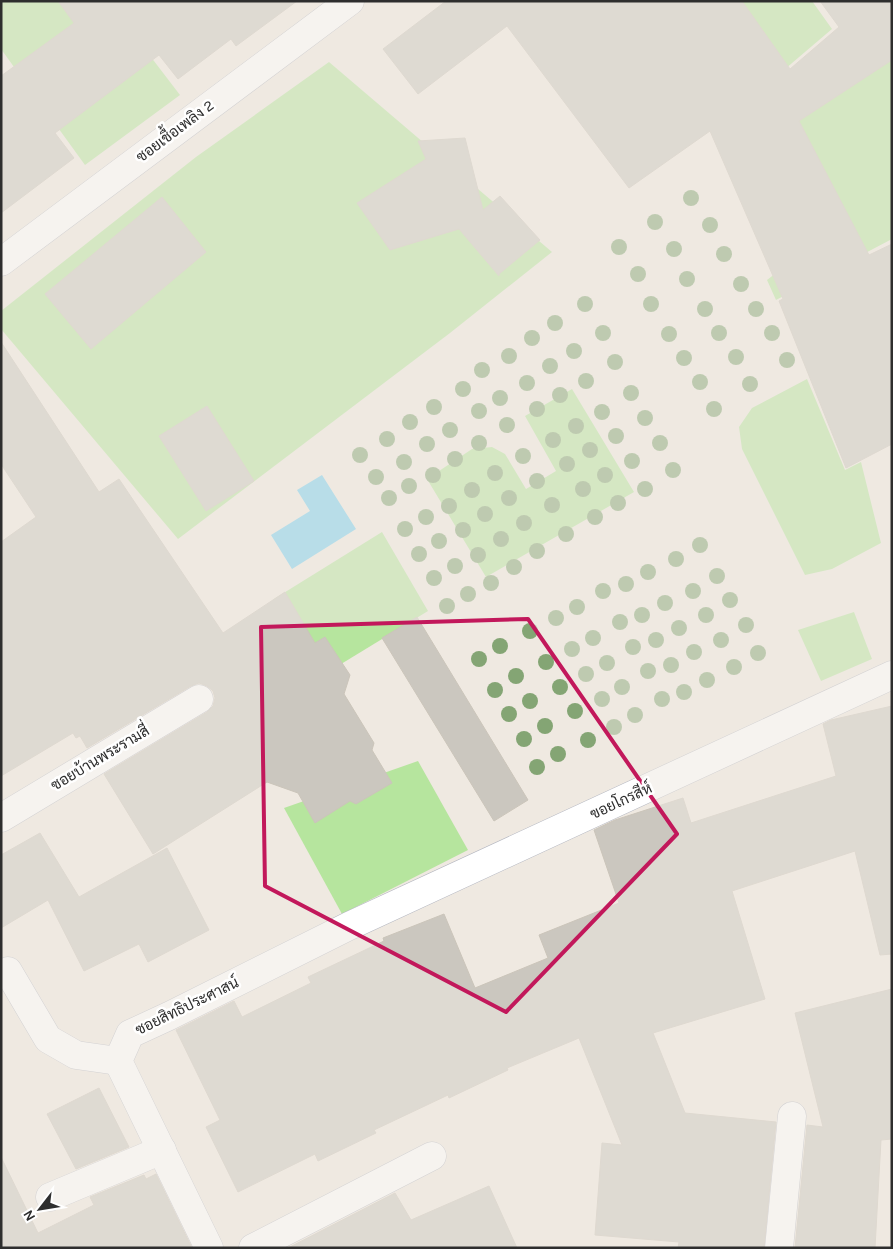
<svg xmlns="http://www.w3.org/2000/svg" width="893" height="1249" font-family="Karla,Sarabun,sans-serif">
	<rect width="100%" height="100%" fill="#efe9e1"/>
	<g fill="#b6e59e">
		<polygon points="1,1 108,1 180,95 85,165 1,49"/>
		<polygon points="729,1 812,1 832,29 778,75"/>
		<polygon points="892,47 892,239 776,300 767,280 843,221 789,113"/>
		<polygon points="329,62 552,252 450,333 178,539 1,329 1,311 196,157"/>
		<polygon points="807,379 845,470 861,462 881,543 832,569 805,575 742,449 739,427 752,408"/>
		<polygon points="572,389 634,492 486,577 427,479 472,449 492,447 505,454 526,489 556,471 525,416"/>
		<polygon points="382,532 428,611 328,672 274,599"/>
		<polygon points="854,612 872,659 821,681 798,630"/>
		<polygon points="418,761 468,850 342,914 284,808"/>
	</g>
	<polygon fill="#75cff0" points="322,475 356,529 292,569 271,535 310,511 297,490"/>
	<g fill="#cbc7bf" stroke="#cbc5ba">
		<polygon points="58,1 297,1 236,46 231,39 178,79 159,55 55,133 74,158 1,213 1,76 74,23"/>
		<polygon points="446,1 742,1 790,69 839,27 820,1 892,1 892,60 799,121 869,255 892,244 892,444 846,468 779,301 783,299 710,131 629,188 507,26 418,94 383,49"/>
		<polygon points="465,138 483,210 500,196 540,240 499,274 499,276 459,229 390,250 357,203 426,159 418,141"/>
		<polygon points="162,197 206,252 91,349 45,294"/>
		<polygon points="1,342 99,492 119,479 223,633 285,592 315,643 325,637 350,675 344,694 374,743 372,750 392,783 356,804 350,801 315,823 298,793 267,782 153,854 104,774 207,712 213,706 215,698 213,691 207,686 199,683 191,686 87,748 80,736 76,738 73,733 1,776 1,542 36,517 1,464"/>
		<polygon points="207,406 254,481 206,511 159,436"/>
		<polygon points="417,617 528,800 494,821 382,638"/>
		<polygon points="892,706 892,954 880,955 855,851 732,891 765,999 653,1033 685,1113 776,1122 764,1248 678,1248 679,1242 595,1235 602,1143 622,1145 579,1038 507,1068 508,1070 449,1098 448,1095 374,1130 376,1133 318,1161 315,1154 238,1192 206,1127 220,1120 176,1030 234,1001 242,1017 311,983 308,977 384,941 383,938 444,914 475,988 548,958 539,935 619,903 594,830 615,820 683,798 691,823 836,776 823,724 831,720"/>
		<polygon points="40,833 79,897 167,848 209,930 148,962 139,944 84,971 48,900 1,928 1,855"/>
		<polygon points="892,989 892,1139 881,1140 875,1248 795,1248 807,1125 823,1127 795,1013"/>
		<polygon points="99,1088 129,1147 76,1169 47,1114"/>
		<polygon points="1,1157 38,1233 94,1205 90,1197 144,1175 146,1179 156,1174 192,1248 1,1248"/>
		<polygon points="489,1186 517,1248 288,1248 395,1193 411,1220"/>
	</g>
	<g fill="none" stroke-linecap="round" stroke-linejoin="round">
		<g stroke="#b4b7c1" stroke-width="29">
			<g id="street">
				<polyline points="1,262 350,1"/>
				<polyline points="1,818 199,699"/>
				<polyline points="8,971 48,1039 76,1055 118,1061"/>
				<polyline points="50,1197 162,1150"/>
				<polyline points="209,1248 118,1061 130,1034 169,1016 349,926 892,675"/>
				<polyline points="253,1248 432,1156"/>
				<polyline points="779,1248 792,1116"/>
			</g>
		</g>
		<use href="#street" stroke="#fff" stroke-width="28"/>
	</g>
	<g fill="#84a574">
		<circle cx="691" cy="198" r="8"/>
		<circle cx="655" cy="222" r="8"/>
		<circle cx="710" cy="225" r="8"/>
		<circle cx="619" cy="247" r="8"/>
		<circle cx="674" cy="249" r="8"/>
		<circle cx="724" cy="254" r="8"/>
		<circle cx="638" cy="274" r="8"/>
		<circle cx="687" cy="279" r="8"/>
		<circle cx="741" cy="284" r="8"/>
		<circle cx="585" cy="304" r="8"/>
		<circle cx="651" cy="304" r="8"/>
		<circle cx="705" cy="309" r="8"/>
		<circle cx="756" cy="309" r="8"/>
		<circle cx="555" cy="323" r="8"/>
		<circle cx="603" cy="333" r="8"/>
		<circle cx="719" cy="333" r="8"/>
		<circle cx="772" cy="333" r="8"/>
		<circle cx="669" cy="334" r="8"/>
		<circle cx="532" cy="338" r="8"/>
		<circle cx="574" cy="351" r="8"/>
		<circle cx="509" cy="356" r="8"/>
		<circle cx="736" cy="357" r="8"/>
		<circle cx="684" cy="358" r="8"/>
		<circle cx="787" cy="360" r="8"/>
		<circle cx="615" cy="362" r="8"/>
		<circle cx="550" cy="366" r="8"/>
		<circle cx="482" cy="370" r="8"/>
		<circle cx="586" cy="381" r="8"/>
		<circle cx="700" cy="382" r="8"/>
		<circle cx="527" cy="383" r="8"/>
		<circle cx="750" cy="384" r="8"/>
		<circle cx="463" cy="389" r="8"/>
		<circle cx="631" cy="393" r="8"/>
		<circle cx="560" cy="395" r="8"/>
		<circle cx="500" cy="398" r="8"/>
		<circle cx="434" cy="407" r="8"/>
		<circle cx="537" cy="409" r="8"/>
		<circle cx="714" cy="409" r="8"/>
		<circle cx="479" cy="411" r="8"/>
		<circle cx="602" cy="412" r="8"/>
		<circle cx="645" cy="418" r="8"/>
		<circle cx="410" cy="422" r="8"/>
		<circle cx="507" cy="425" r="8"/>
		<circle cx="576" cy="426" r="8"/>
		<circle cx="450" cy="430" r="8"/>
		<circle cx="616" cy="436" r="8"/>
		<circle cx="387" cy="439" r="8"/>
		<circle cx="553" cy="440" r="8"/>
		<circle cx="479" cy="443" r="8"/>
		<circle cx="660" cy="443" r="8"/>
		<circle cx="427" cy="444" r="8"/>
		<circle cx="590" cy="450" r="8"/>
		<circle cx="360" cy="455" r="8"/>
		<circle cx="523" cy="456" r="8"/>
		<circle cx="455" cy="459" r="8"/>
		<circle cx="632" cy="461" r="8"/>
		<circle cx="404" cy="462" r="8"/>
		<circle cx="567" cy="464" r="8"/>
		<circle cx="673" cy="470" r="8"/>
		<circle cx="495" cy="473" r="8"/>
		<circle cx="433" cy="475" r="8"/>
		<circle cx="605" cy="475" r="8"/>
		<circle cx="376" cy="477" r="8"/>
		<circle cx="537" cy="481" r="8"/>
		<circle cx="409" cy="486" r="8"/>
		<circle cx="583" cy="489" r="8"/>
		<circle cx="645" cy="489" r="8"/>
		<circle cx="472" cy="490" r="8"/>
		<circle cx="389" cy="498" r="8"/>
		<circle cx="509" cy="498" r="8"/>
		<circle cx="618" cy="503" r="8"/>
		<circle cx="552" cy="505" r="8"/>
		<circle cx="449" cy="506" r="8"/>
		<circle cx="485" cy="514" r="8"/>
		<circle cx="426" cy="517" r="8"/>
		<circle cx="595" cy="517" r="8"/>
		<circle cx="524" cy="523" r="8"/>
		<circle cx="405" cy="529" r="8"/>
		<circle cx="463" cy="530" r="8"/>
		<circle cx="566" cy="534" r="8"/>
		<circle cx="501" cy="539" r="8"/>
		<circle cx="439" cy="541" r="8"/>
		<circle cx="700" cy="545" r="8"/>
		<circle cx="537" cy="551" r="8"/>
		<circle cx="419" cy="554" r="8"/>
		<circle cx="478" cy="555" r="8"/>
		<circle cx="676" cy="559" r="8"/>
		<circle cx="455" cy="566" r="8"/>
		<circle cx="514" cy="567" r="8"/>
		<circle cx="648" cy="572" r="8"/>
		<circle cx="717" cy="576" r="8"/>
		<circle cx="434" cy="578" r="8"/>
		<circle cx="491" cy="583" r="8"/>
		<circle cx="626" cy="584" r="8"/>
		<circle cx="603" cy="591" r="8"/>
		<circle cx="693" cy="591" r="8"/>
		<circle cx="468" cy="594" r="8"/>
		<circle cx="730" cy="600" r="8"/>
		<circle cx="665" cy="603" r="8"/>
		<circle cx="447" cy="606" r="8"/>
		<circle cx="577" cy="607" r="8"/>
		<circle cx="642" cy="615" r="8"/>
		<circle cx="706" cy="615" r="8"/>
		<circle cx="556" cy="618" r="8"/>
		<circle cx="620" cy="622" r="8"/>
		<circle cx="746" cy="625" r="8"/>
		<circle cx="679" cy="628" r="8"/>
		<circle cx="530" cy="631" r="8"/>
		<circle cx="593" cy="638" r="8"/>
		<circle cx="656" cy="640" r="8"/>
		<circle cx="721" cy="640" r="8"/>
		<circle cx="500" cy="646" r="8"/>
		<circle cx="633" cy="647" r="8"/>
		<circle cx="572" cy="649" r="8"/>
		<circle cx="694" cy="652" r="8"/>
		<circle cx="758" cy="653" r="8"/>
		<circle cx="479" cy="659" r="8"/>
		<circle cx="546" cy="662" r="8"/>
		<circle cx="607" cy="663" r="8"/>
		<circle cx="671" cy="665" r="8"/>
		<circle cx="734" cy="667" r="8"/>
		<circle cx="648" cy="671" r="8"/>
		<circle cx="586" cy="674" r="8"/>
		<circle cx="516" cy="676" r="8"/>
		<circle cx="707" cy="680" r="8"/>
		<circle cx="560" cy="687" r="8"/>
		<circle cx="622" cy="687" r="8"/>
		<circle cx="495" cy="690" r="8"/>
		<circle cx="684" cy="692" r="8"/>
		<circle cx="602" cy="699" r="8"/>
		<circle cx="662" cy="699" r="8"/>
		<circle cx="530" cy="701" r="8"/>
		<circle cx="575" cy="711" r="8"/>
		<circle cx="509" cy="714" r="8"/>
		<circle cx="635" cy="715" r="8"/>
		<circle cx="545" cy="726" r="8"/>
		<circle cx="614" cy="727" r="8"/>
		<circle cx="524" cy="739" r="8"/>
		<circle cx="588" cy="740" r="8"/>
		<circle cx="558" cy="754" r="8"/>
		<circle cx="537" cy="767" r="8"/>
	</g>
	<path d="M0 0H893V1249H0ZM528 619 677 834 506 1012 265 886 261 627Z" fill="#efe9e1" fill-opacity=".55" fill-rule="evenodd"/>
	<path fill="none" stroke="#c2185b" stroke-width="4" stroke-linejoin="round" d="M528 619 677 834 506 1012 265 886 261 627Z"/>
	<g text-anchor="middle" stroke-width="5" stroke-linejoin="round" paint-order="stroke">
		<g font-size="15" fill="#2e2e2e" stroke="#fff">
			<text transform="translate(175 131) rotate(-37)" y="5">ซอยเชื้อเพลิง 2</text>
			<text transform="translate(100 758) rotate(-31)" y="5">ซอยบ้านพระรามสี่</text>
			<text transform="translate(621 801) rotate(-25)" y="5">ฃอยโกรสีห์</text>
			<text transform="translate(187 1006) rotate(-26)" y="5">ซอยสิทธิประศาสน์</text>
		</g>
	</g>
	<rect width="893" height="1249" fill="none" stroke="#2e2e2e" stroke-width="5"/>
	<g transform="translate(40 1209) rotate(239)" stroke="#ffffff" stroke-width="4" paint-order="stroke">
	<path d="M0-4L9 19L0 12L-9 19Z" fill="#2e2e2e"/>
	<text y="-8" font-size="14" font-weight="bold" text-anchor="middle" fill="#2e2e2e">N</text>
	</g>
</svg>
